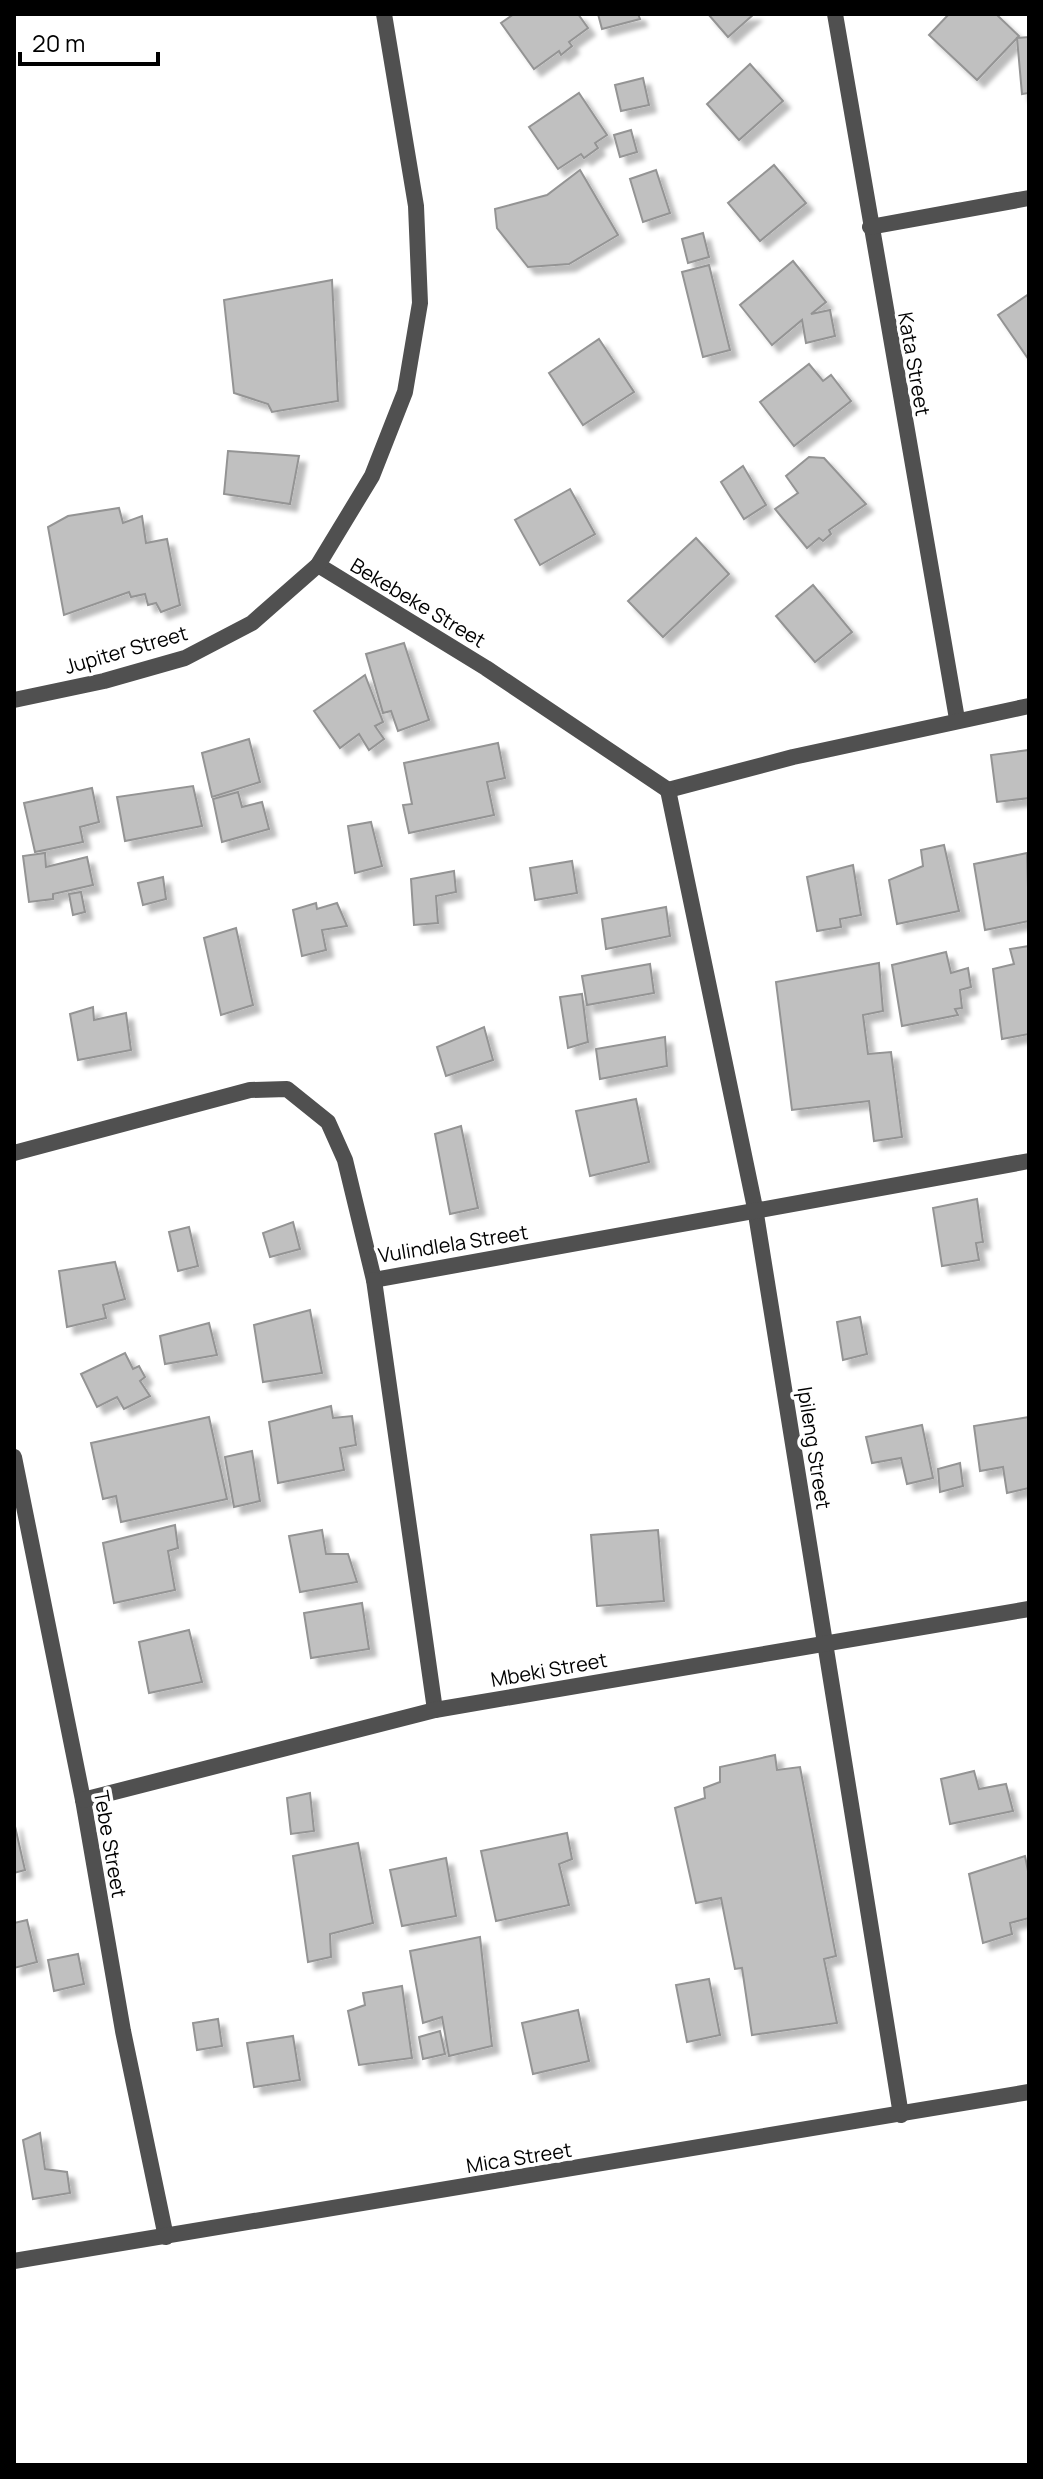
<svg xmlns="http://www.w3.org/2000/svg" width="1043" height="2479" font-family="Manrope,sans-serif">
	<defs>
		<filter id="shadow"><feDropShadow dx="7" dy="7" stdDeviation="2" flood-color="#0004"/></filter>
	</defs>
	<rect width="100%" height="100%" fill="#fff"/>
	<g fill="#c0c0c0" stroke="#949494" stroke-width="2" filter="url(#shadow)">
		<polygon points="514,14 578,14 588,28 569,42 572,46 561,55 559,51 534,69 501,23"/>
		<polygon points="598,14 638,14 640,19 602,29"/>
		<polygon points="708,14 754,14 728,37"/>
		<polygon points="949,14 996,14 1019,36 977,80 929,35"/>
		<polygon points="1029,37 1029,93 1022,94 1017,38"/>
		<polygon points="750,64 783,101 739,140 707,104"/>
		<polygon points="643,78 649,105 621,111 615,85"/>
		<polygon points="579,93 607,135 595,143 598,148 584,158 581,154 558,169 529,127"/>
		<polygon points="631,130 637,152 620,157 614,135"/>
		<polygon points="774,165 806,203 760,241 728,203"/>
		<polygon points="580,170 618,235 569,264 528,267 497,228 495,209 547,195"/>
		<polygon points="656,170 670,213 643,222 630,179"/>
		<polygon points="703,233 709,257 688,263 682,239"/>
		<polygon points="793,261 826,302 811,314 830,310 835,336 806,343 802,320 772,345 740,305"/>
		<polygon points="709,265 730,350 703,357 682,272"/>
		<polygon points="332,280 338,401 272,412 268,404 234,393 224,300"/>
		<polygon points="1029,294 1029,360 998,315"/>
		<polygon points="599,339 634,392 583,425 549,373"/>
		<polygon points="809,364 823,381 831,375 851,401 794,446 760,402"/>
		<polygon points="228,451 299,456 290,504 224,494"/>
		<polygon points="809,457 824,458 866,504 829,530 831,534 823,541 819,538 807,548 775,509 798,493 786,476"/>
		<polygon points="743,466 766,505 744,519 721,482"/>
		<polygon points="570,489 595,534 540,565 515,520"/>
		<polygon points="119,508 123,523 142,516 146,543 167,539 180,605 161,612 156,603 148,605 145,594 131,597 129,592 64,615 48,527 68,516"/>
		<polygon points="696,538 729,574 663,637 628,601"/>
		<polygon points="813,585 852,632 815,662 776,616"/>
		<polygon points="404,643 429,720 398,731 391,711 383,713 366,654"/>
		<polygon points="365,675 383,722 375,726 384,739 369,750 359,734 340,748 314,711"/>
		<polygon points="249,739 260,782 212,797 202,753"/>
		<polygon points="498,743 505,778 487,782 494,815 409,833 403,805 412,804 404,763"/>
		<polygon points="1029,750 1029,798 997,802 991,755"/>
		<polygon points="193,786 202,826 125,841 117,797"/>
		<polygon points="92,788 99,822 80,827 83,842 35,852 24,803"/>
		<polygon points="238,792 242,807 262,802 269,829 222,842 213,799"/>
		<polygon points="371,822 382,866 355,873 348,826"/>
		<polygon points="944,845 959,911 897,924 889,880 923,866 921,850"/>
		<polygon points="45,853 46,867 87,857 93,885 53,894 53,899 29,902 23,856"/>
		<polygon points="1027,853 1029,921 985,930 974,864"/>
		<polygon points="572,861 577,893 535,900 530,868"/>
		<polygon points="853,865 861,915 840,919 841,927 817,931 807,877"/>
		<polygon points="454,871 456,892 436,896 438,923 414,925 411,879"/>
		<polygon points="163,877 166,899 143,905 138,883"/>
		<polygon points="81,892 85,912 73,915 69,894"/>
		<polygon points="316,903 317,909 337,903 347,926 322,930 326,950 302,956 293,910"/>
		<polygon points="666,907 670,936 606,949 602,919"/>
		<polygon points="236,928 253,1005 221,1015 204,938"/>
		<polygon points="1029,946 1029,1034 1002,1039 993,969 1014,964 1010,949"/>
		<polygon points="946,952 951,973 968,968 971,987 960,990 962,1008 955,1009 958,1015 902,1026 892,965"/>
		<polygon points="879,963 883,1011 863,1015 868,1054 891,1052 902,1137 874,1141 869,1101 792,1110 776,982"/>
		<polygon points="650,964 654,993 587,1005 582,976"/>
		<polygon points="582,994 588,1042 568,1048 560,997"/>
		<polygon points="93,1007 94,1020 126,1013 131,1050 78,1060 70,1014"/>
		<polygon points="484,1027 493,1060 446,1076 437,1047"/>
		<polygon points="665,1037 667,1066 600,1079 596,1049"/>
		<polygon points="636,1099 649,1162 590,1176 576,1111"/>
		<polygon points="461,1126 478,1208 450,1214 435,1134"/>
		<polygon points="977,1199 983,1242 976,1243 979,1260 942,1266 933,1208"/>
		<polygon points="293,1222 300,1249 270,1257 263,1233"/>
		<polygon points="189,1227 198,1266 178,1271 169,1232"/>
		<polygon points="115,1262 125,1299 103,1305 106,1318 67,1327 59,1271"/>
		<polygon points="310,1310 322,1373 263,1382 254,1325"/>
		<polygon points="860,1317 867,1354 843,1360 837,1322"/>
		<polygon points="209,1323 217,1355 165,1364 160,1336"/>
		<polygon points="125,1353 133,1369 139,1366 145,1377 140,1381 150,1396 124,1409 117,1397 97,1407 81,1374"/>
		<polygon points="331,1406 333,1418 352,1416 356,1445 340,1448 344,1470 278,1483 269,1422"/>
		<polygon points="209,1417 227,1499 121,1522 116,1496 103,1499 91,1443"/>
		<polygon points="1029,1417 1029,1488 1007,1493 1003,1467 980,1471 974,1426"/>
		<polygon points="922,1425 933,1478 907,1484 901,1458 872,1463 866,1437"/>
		<polygon points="252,1451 260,1501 234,1507 225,1457"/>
		<polygon points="960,1463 963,1486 940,1492 938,1469"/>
		<polygon points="175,1525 178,1548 168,1551 175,1590 114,1603 103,1543"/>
		<polygon points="322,1530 326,1554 348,1554 357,1582 300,1592 289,1536"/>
		<polygon points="658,1530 664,1601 597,1606 591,1535"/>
		<polygon points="362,1603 369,1649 311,1658 304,1613"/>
		<polygon points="189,1630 202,1682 149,1693 139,1642"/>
		<polygon points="775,1755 777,1770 800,1767 836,1956 824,1959 837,2023 752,2035 742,1968 735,1969 721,1898 696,1903 675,1808 705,1798 704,1788 720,1782 720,1767"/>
		<polygon points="974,1771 979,1789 1006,1784 1013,1811 950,1824 941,1779"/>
		<polygon points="310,1793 314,1831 291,1834 287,1798"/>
		<polygon points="14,1822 25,1870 14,1873"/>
		<polygon points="567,1833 572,1859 559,1864 569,1905 496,1921 481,1851"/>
		<polygon points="358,1843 373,1923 330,1934 331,1957 308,1962 293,1856"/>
		<polygon points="1025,1856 1029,1876 1029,1918 1010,1923 1012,1934 983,1943 969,1874"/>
		<polygon points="446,1858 456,1916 402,1926 390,1870"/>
		<polygon points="27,1920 37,1962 14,1968 14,1923"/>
		<polygon points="480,1937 492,2046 449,2056 442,2017 423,2023 410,1951"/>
		<polygon points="78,1954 84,1984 54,1991 48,1960"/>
		<polygon points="709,1979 720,2035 687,2042 676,1985"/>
		<polygon points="402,1986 412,2058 359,2065 348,2011 365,2005 363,1993"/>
		<polygon points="578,2010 589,2061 533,2074 522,2023"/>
		<polygon points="218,2019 222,2046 197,2050 193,2023"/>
		<polygon points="440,2031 445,2054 423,2059 419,2037"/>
		<polygon points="293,2036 300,2080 254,2087 247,2043"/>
		<polygon points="40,2133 45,2169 67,2172 70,2193 33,2199 23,2140"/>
	</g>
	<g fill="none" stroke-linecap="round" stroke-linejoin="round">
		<g stroke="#505050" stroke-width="16">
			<polyline points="835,14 957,719"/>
			<polyline points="870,227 1029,198"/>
			<polyline points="318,565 486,668 668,790 793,757 1029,706"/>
			<polyline points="14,700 104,681 185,658 252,623 318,565 372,476 405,392 420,303 416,206 384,14"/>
			<polyline points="668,790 755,1208 901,2115"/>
			<polyline points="14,1153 250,1090 287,1089 328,1122 345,1160 374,1280 1029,1161"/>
			<polyline points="374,1280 435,1710"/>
			<polyline points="14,1457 83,1800 123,2031 166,2237"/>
			<polyline points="83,1800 435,1710 1029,1609"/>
			<polyline points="14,2261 1029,2092"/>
		</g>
	</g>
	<g text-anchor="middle" stroke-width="7" stroke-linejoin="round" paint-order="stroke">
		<g font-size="20" fill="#000" stroke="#fff">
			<text transform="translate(914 364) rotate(80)" y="7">Kata Street</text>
			<text transform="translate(418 603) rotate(31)" y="7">Bekebeke Street</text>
			<text transform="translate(126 650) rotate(-16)" y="7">Jupiter Street</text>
			<text transform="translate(453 1244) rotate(-9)" y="7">Vulindlela Street</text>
			<text transform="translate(814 1448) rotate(81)" y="7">Ipileng Street</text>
			<text transform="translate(549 1670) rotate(-10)" y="7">Mbeki Street</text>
			<text transform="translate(110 1844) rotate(80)" y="7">Tebe Street</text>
			<text transform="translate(519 2158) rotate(-9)" y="7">Mica Street</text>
		</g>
	</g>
	<rect width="1043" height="2479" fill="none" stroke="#000000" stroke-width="32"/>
	<path d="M20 52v12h138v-12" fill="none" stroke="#000000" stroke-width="4"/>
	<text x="32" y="52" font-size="24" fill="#000000" stroke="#ffffff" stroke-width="6" paint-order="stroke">20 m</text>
</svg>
